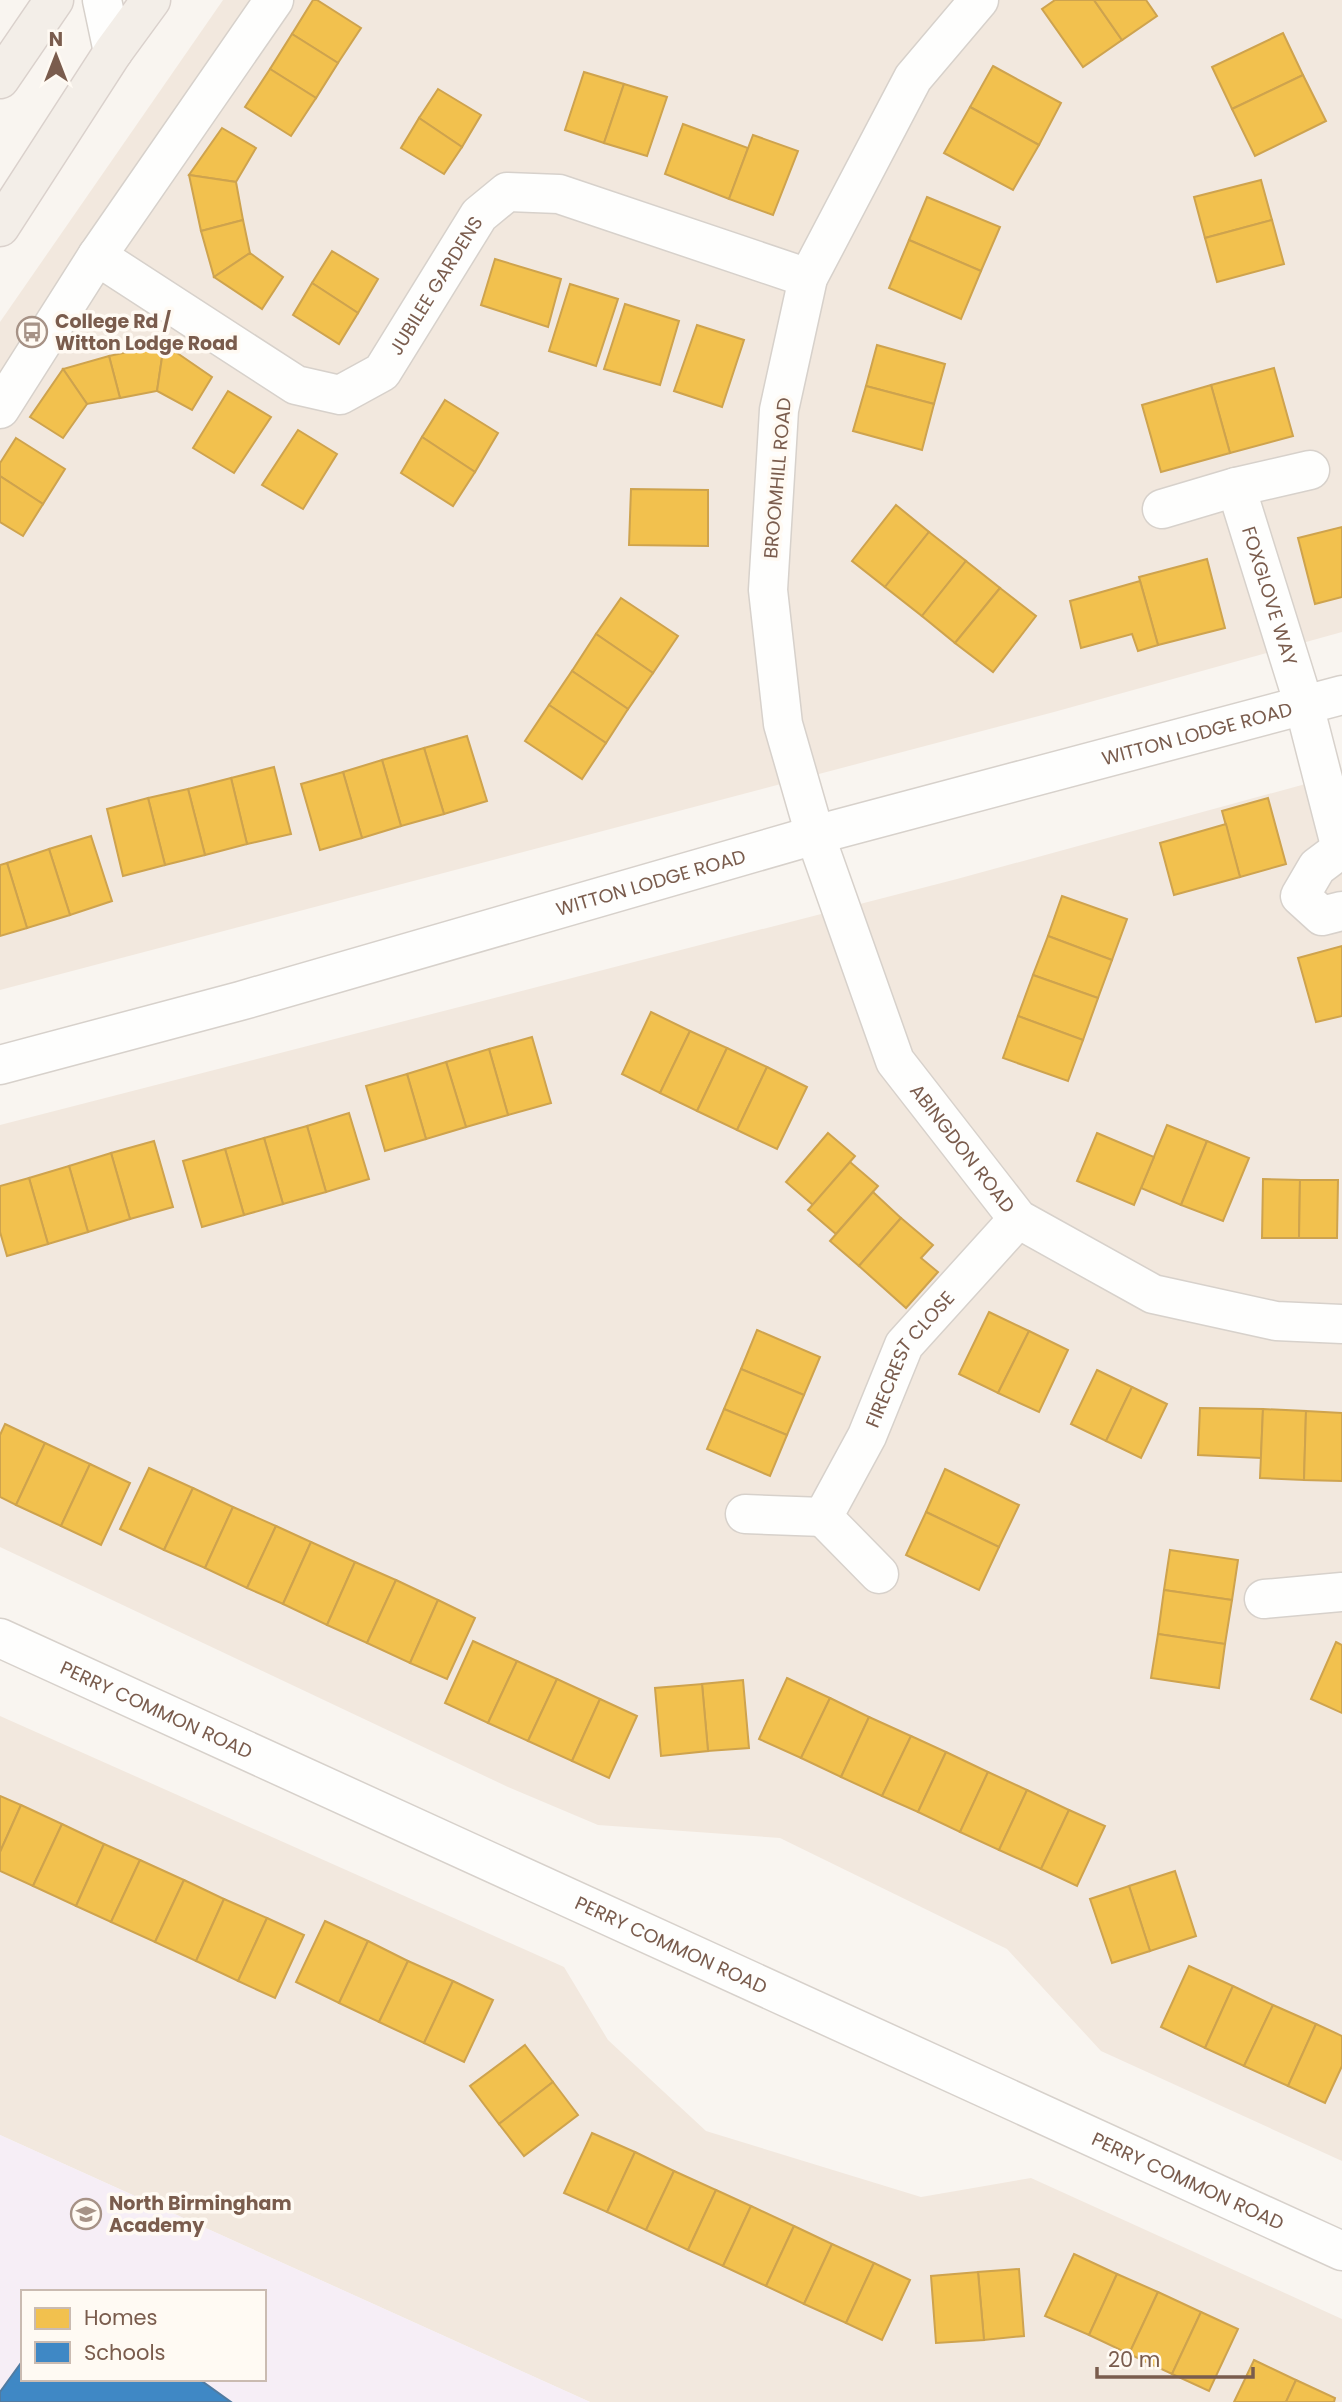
<svg xmlns="http://www.w3.org/2000/svg" width="1342" height="2402" font-family="Poppins,sans-serif">
	<rect width="100%" height="100%" fill="#f9f5f0"/>
	<g fill="#f2e8de">
		<polygon points="223,0 1342,0 1342,632 1054,712 0,990 0,322"/>
		<polygon points="1342,774 1342,2161 1101,2051 1007,1949 780,1838 598,1825 508,1787 0,1547 0,1125 957,879"/>
		<polygon points="0,1716 564,1967 608,2040 706,2131 921,2197 1031,2178 1342,2319 1342,2402 590,2402 0,2135"/>
	</g>
	<path fill="#f6eef6" fill-rule="evenodd" d="M0 2135 590 2402H0ZM23 2292H264V2379H23Z"/>
	<g fill="#f2c14e" stroke="#cea34e" stroke-width="2">
		<polygon points="313,0 317,0 361,28 338,63 292,34"/>
		<polygon points="1055,0 1094,0 1122,40 1083,67 1042,9"/>
		<polygon points="1094,0 1146,0 1157,16 1122,40"/>
		<polygon points="1283,33 1303,75 1232,109 1212,67"/>
		<polygon points="292,34 338,63 316,98 270,69"/>
		<polygon points="993,66 1061,103 1039,145 970,107"/>
		<polygon points="270,69 316,98 291,136 245,107"/>
		<polygon points="584,72 624,84 604,143 565,130"/>
		<polygon points="1303,75 1326,121 1255,156 1232,109"/>
		<polygon points="624,84 667,97 647,156 604,143"/>
		<polygon points="438,89 481,115 462,147 419,118"/>
		<polygon points="970,107 1039,145 1013,190 944,153"/>
		<polygon points="419,118 462,147 444,174 401,148"/>
		<polygon points="683,124 748,148 729,199 665,174"/>
		<polygon points="222,128 256,148 236,182 189,175"/>
		<polygon points="753,135 798,151 773,215 729,199"/>
		<polygon points="189,175 236,182 243,220 201,231"/>
		<polygon points="1261,180 1272,220 1205,238 1194,197"/>
		<polygon points="927,197 1000,227 981,271 909,240"/>
		<polygon points="243,220 250,253 214,277 201,231"/>
		<polygon points="1272,220 1284,264 1217,282 1205,238"/>
		<polygon points="909,240 981,271 961,319 889,288"/>
		<polygon points="332,251 378,279 358,313 312,283"/>
		<polygon points="250,253 283,277 262,309 214,277"/>
		<polygon points="495,259 561,279 548,327 481,305"/>
		<polygon points="312,283 358,313 339,344 293,315"/>
		<polygon points="570,284 618,299 596,366 549,351"/>
		<polygon points="625,304 679,321 660,385 604,369"/>
		<polygon points="697,325 744,340 722,407 674,391"/>
		<polygon points="164,344 157,391 120,398 109,356"/>
		<polygon points="164,344 212,377 192,410 157,391"/>
		<polygon points="877,345 945,364 934,404 866,386"/>
		<polygon points="109,356 120,398 87,404 63,369"/>
		<polygon points="1274,368 1293,436 1230,453 1211,385"/>
		<polygon points="63,369 87,404 63,438 30,417"/>
		<polygon points="1211,385 1230,453 1161,472 1142,405"/>
		<polygon points="866,386 934,404 922,450 853,431"/>
		<polygon points="228,391 271,417 234,473 193,448"/>
		<polygon points="445,400 498,433 475,472 422,437"/>
		<polygon points="298,430 337,454 303,509 262,485"/>
		<polygon points="422,437 475,472 453,506 401,473"/>
		<polygon points="16,438 65,469 43,504 0,476 0,463"/>
		<polygon points="0,476 43,504 23,536 0,522"/>
		<polygon points="631,489 708,490 708,546 629,545"/>
		<polygon points="896,505 929,532 885,587 852,561"/>
		<polygon points="1342,527 1342,597 1315,604 1298,538"/>
		<polygon points="929,532 966,561 922,616 885,587"/>
		<polygon points="1207,559 1225,628 1158,645 1139,577"/>
		<polygon points="966,561 1000,588 955,643 922,616"/>
		<polygon points="1140,581 1158,645 1138,651 1132,634 1081,648 1070,601"/>
		<polygon points="1000,588 1036,616 993,672 955,643"/>
		<polygon points="621,598 678,636 653,673 596,634"/>
		<polygon points="596,634 653,673 628,709 572,671"/>
		<polygon points="572,671 628,709 606,743 549,705"/>
		<polygon points="549,705 606,743 582,779 525,741"/>
		<polygon points="467,736 487,801 444,814 424,748"/>
		<polygon points="424,748 444,814 401,826 382,760"/>
		<polygon points="382,760 401,826 362,838 343,772"/>
		<polygon points="274,767 291,834 247,844 231,778"/>
		<polygon points="343,772 362,838 320,850 301,784"/>
		<polygon points="231,778 247,844 205,855 188,789"/>
		<polygon points="188,789 205,855 165,865 148,798"/>
		<polygon points="148,798 165,865 123,876 107,809"/>
		<polygon points="1268,798 1286,864 1240,877 1222,811"/>
		<polygon points="1226,824 1240,877 1174,895 1160,843"/>
		<polygon points="91,836 112,901 70,915 49,849"/>
		<polygon points="49,849 70,915 27,928 7,863"/>
		<polygon points="7,863 27,928 0,936 0,865"/>
		<polygon points="1062,896 1127,919 1112,960 1048,936"/>
		<polygon points="1048,936 1112,960 1098,998 1033,975"/>
		<polygon points="1342,946 1342,1016 1316,1022 1298,958"/>
		<polygon points="1033,975 1098,998 1083,1040 1018,1016"/>
		<polygon points="651,1012 690,1031 660,1093 622,1074"/>
		<polygon points="1018,1016 1083,1040 1068,1081 1003,1058"/>
		<polygon points="690,1031 727,1048 697,1111 660,1093"/>
		<polygon points="532,1037 551,1103 508,1115 489,1049"/>
		<polygon points="727,1048 767,1067 737,1130 697,1111"/>
		<polygon points="489,1049 508,1115 466,1127 446,1062"/>
		<polygon points="446,1062 466,1127 426,1139 407,1074"/>
		<polygon points="767,1067 807,1087 777,1149 737,1130"/>
		<polygon points="407,1074 426,1139 385,1151 366,1086"/>
		<polygon points="349,1113 369,1179 326,1192 307,1126"/>
		<polygon points="1167,1125 1207,1141 1181,1205 1141,1188"/>
		<polygon points="307,1126 326,1192 283,1204 264,1138"/>
		<polygon points="828,1133 855,1156 813,1205 786,1182"/>
		<polygon points="1097,1133 1154,1157 1134,1205 1077,1181"/>
		<polygon points="264,1138 283,1204 244,1215 225,1149"/>
		<polygon points="154,1141 173,1207 130,1219 111,1153"/>
		<polygon points="1207,1141 1249,1158 1223,1221 1181,1205"/>
		<polygon points="225,1149 244,1215 202,1227 183,1161"/>
		<polygon points="111,1153 130,1219 88,1232 69,1166"/>
		<polygon points="850,1162 878,1186 836,1234 808,1210"/>
		<polygon points="69,1166 88,1232 48,1244 29,1178"/>
		<polygon points="29,1178 48,1244 7,1256 0,1232 0,1186"/>
		<polygon points="1263,1179 1300,1180 1299,1238 1262,1238"/>
		<polygon points="1300,1180 1338,1180 1337,1238 1299,1238"/>
		<polygon points="873,1192 901,1218 859,1266 830,1241"/>
		<polygon points="901,1218 933,1245 921,1258 938,1272 906,1308 859,1266"/>
		<polygon points="989,1312 1029,1331 998,1393 959,1374"/>
		<polygon points="757,1330 820,1357 804,1395 741,1369"/>
		<polygon points="1029,1331 1068,1350 1039,1412 998,1393"/>
		<polygon points="741,1369 804,1395 787,1435 724,1409"/>
		<polygon points="1097,1370 1132,1387 1106,1441 1071,1424"/>
		<polygon points="1132,1387 1167,1404 1141,1458 1106,1441"/>
		<polygon points="1200,1408 1263,1409 1261,1458 1198,1455"/>
		<polygon points="724,1409 787,1435 770,1476 707,1449"/>
		<polygon points="1263,1409 1306,1411 1304,1480 1260,1478"/>
		<polygon points="1306,1411 1342,1413 1342,1481 1304,1480"/>
		<polygon points="5,1424 45,1443 16,1505 0,1497 0,1435"/>
		<polygon points="45,1443 90,1464 61,1526 16,1505"/>
		<polygon points="90,1464 130,1483 101,1545 61,1526"/>
		<polygon points="149,1468 193,1488 164,1550 120,1529"/>
		<polygon points="945,1469 1019,1505 999,1547 926,1512"/>
		<polygon points="193,1488 233,1507 205,1568 164,1550"/>
		<polygon points="233,1507 276,1526 247,1588 205,1568"/>
		<polygon points="926,1512 999,1547 979,1590 906,1555"/>
		<polygon points="276,1526 311,1542 283,1604 247,1588"/>
		<polygon points="311,1542 355,1562 327,1625 283,1604"/>
		<polygon points="1170,1550 1238,1560 1232,1600 1164,1590"/>
		<polygon points="355,1562 396,1580 367,1643 327,1625"/>
		<polygon points="396,1580 438,1600 410,1663 367,1643"/>
		<polygon points="1164,1590 1232,1600 1225,1644 1158,1634"/>
		<polygon points="438,1600 475,1618 447,1679 410,1663"/>
		<polygon points="1158,1634 1225,1644 1219,1688 1151,1678"/>
		<polygon points="473,1641 517,1661 488,1723 445,1703"/>
		<polygon points="1336,1642 1342,1645 1342,1713 1311,1699"/>
		<polygon points="517,1661 557,1679 528,1741 488,1723"/>
		<polygon points="787,1678 830,1698 801,1758 759,1739"/>
		<polygon points="557,1679 600,1699 572,1761 528,1741"/>
		<polygon points="743,1680 749,1748 708,1751 702,1684"/>
		<polygon points="702,1684 708,1751 661,1756 655,1688"/>
		<polygon points="830,1698 869,1717 841,1777 801,1758"/>
		<polygon points="600,1699 637,1716 609,1778 572,1761"/>
		<polygon points="869,1717 911,1736 882,1796 841,1777"/>
		<polygon points="911,1736 946,1752 918,1812 882,1796"/>
		<polygon points="946,1752 988,1772 960,1832 918,1812"/>
		<polygon points="988,1772 1027,1790 999,1850 960,1832"/>
		<polygon points="1027,1790 1069,1810 1041,1869 999,1850"/>
		<polygon points="0,1796 21,1805 0,1852"/>
		<polygon points="21,1805 62,1824 33,1886 0,1871 0,1852"/>
		<polygon points="1069,1810 1105,1826 1077,1886 1041,1869"/>
		<polygon points="62,1824 104,1844 76,1906 33,1886"/>
		<polygon points="104,1844 140,1860 111,1922 76,1906"/>
		<polygon points="140,1860 184,1880 155,1942 111,1922"/>
		<polygon points="1175,1871 1196,1936 1150,1951 1129,1886"/>
		<polygon points="184,1880 224,1899 196,1961 155,1942"/>
		<polygon points="1129,1886 1150,1951 1112,1963 1090,1899"/>
		<polygon points="224,1899 267,1918 238,1981 196,1961"/>
		<polygon points="267,1918 304,1935 275,1998 238,1981"/>
		<polygon points="325,1921 368,1941 339,2003 296,1982"/>
		<polygon points="368,1941 408,1961 379,2022 339,2003"/>
		<polygon points="408,1961 453,1981 424,2043 379,2022"/>
		<polygon points="1189,1966 1233,1986 1205,2048 1161,2027"/>
		<polygon points="453,1981 493,2000 464,2062 424,2043"/>
		<polygon points="1233,1986 1273,2005 1244,2066 1205,2048"/>
		<polygon points="1273,2005 1316,2024 1288,2086 1244,2066"/>
		<polygon points="1316,2024 1342,2036 1342,2066 1325,2103 1288,2086"/>
		<polygon points="525,2045 553,2082 499,2124 470,2086"/>
		<polygon points="553,2082 578,2115 524,2156 499,2124"/>
		<polygon points="592,2133 635,2152 607,2212 564,2193"/>
		<polygon points="635,2152 674,2171 646,2230 607,2212"/>
		<polygon points="674,2171 716,2190 688,2250 646,2230"/>
		<polygon points="716,2190 751,2206 723,2266 688,2250"/>
		<polygon points="751,2206 794,2226 766,2286 723,2266"/>
		<polygon points="794,2226 832,2244 804,2304 766,2286"/>
		<polygon points="832,2244 874,2263 846,2323 804,2304"/>
		<polygon points="1074,2254 1117,2274 1089,2335 1045,2316"/>
		<polygon points="874,2263 910,2280 882,2340 846,2323"/>
		<polygon points="1019,2269 1024,2336 984,2340 978,2272"/>
		<polygon points="978,2272 984,2340 936,2343 931,2276"/>
		<polygon points="1117,2274 1158,2292 1129,2354 1089,2335"/>
		<polygon points="1158,2292 1201,2312 1172,2374 1129,2354"/>
		<polygon points="1201,2312 1238,2329 1209,2391 1172,2374"/>
		<polygon points="1254,2360 1296,2380 1286,2402 1234,2402"/>
		<polygon points="1296,2380 1335,2398 1334,2402 1286,2402"/>
	</g>
	<polygon fill="#3f88c5" stroke="#517ba1" stroke-width="2" points="23,2360 23,2379 199,2379 231,2402 0,2402 0,2392"/>
	<g fill="none" stroke-linecap="round" stroke-linejoin="round">
		<g stroke="#d7d1cb" stroke-width="41">
			<g id="minor">
				<polyline points="102,0 113,52"/>
				<path id="s1" d="M979 0 913 78 808 278 779 410 768 590 783 724 815 835 895 1061 1018 1219 1153 1294 1276 1321 1342 1324"/>
				<path id="s2" d="M97 256 296 385 340 395 382 372 479 215 507 192 559 194 808 278"/>
				<polyline points="0,409 97,256 274,0"/>
				<path id="s3" d="M1236 487 1304 705 1341 849"/>
				<polyline points="1162,509 1236,487 1310,470"/>
				<polyline points="1341,849 1317,867 1300,896 1322,916 1342,911"/>
				<path id="s4" d="M0 1065 240 1001 815 835 1342 695"/>
				<polyline points="745,1514 823,1517"/>
				<path id="s5" d="M879 1574 823 1517 867 1436 904 1345 1018 1219"/>
				<polyline points="1264,1599 1342,1592"/>
				<path id="s6" d="M0 1638 1342 2251"/>
			</g>
		</g>
		<g stroke="#dad1cc" stroke-width="41">
			<g id="major">
				<polyline points="0,79 54,0"/>
				<polyline points="0,227 113,52 151,0"/>
			</g>
		</g>
		<use href="#minor" stroke="#fefefd" stroke-width="38"/>
		<use href="#major" stroke="#f3eee8" stroke-width="38"/>
	</g>
	<defs>
		<g id="bus-ring" transform="scale(1.575)"><circle r="9.5" fill="#fffaf3" stroke="#a69286" stroke-width="1.5"/><path d="M-5-6H5V4H4V6H2V4H-2V6H-4V4H-5ZM-3.5-4V0h7V-4ZM-3.5 1.2v1.5H-2V1.2ZM2 1.2v1.5H3.5V1.2Z" fill="#a69286"/></g>
		<g id="school-ring" transform="scale(1.575)"><circle r="9.5" fill="#fffaf3" stroke="#a69286" stroke-width="1.5"/><path d="M0-5L7-2L0 1L-7-2ZM-4 1L0 2.5L4 1V4Q0 6-4 4Z" fill="#a69286"/></g>
	</defs>
	<g fill-rule="evenodd">
		<use href="#bus-ring" x="32" y="332"/>
		<use href="#school-ring" x="86" y="2214"/>
	</g>
	<g text-anchor="middle" stroke-width="7" stroke-linejoin="round" paint-order="stroke">
		<g font-size="19" fill="#7a5c4d" stroke="#fffaf3">
			<text dy="7" stroke="none"><textPath href="#s2" startOffset="432">JUBILEE GARDENS</textPath></text>
			<text transform="translate(777 478) rotate(-85)" y="7">BROOMHILL ROAD</text>
			<text dy="7" stroke="none"><textPath href="#s3" startOffset="114">FOXGLOVE WAY</textPath></text>
			<text dy="7" stroke="none"><textPath href="#s4" startOffset="1242">WITTON LODGE ROAD</textPath></text>
			<text dy="7" stroke="none"><textPath href="#s4" startOffset="676">WITTON LODGE ROAD</textPath></text>
			<text dy="7" stroke="none"><textPath href="#s1" startOffset="1244">ABINGDON ROAD</textPath></text>
			<text dy="7" stroke="none"><textPath href="#s5" startOffset="261">FIRECREST CLOSE</textPath></text>
			<text dy="7" stroke="none"><textPath href="#s6" startOffset="172">PERRY COMMON ROAD</textPath></text>
			<text dy="7" stroke="none"><textPath href="#s6" startOffset="738">PERRY COMMON ROAD</textPath></text>
			<text dy="7" stroke="none"><textPath href="#s6" startOffset="1306">PERRY COMMON ROAD</textPath></text>
		</g>
		<g font-size="19" font-weight="bold" fill="#7a5c4d" stroke="#fffaf3" text-anchor="start">
			<text x="55" y="328">College Rd /<tspan x="55" dy="22">Witton Lodge Road</tspan></text>
			<text x="109" y="2210">North Birmingham<tspan x="109" dy="22">Academy</tspan></text>
		</g>
	</g>
	<rect x="21" y="2290" width="245" height="91" fill="#fffaf3" stroke="#cabbb1" stroke-width="2"/>
	<rect x="35" y="2308" width="35" height="21" fill="#f2c14e" stroke="#cabbb1" stroke-width="2"/>
	<text x="84" y="2325" font-size="21" fill="#7a5c4d">Homes</text>
	<rect x="35" y="2342" width="35" height="21" fill="#3f88c5" stroke="#cabbb1" stroke-width="2"/>
	<text x="84" y="2360" font-size="21" fill="#7a5c4d">Schools</text>
	<g transform="translate(56 56)" stroke="#fffaf3" stroke-width="5" paint-order="stroke">
	<path d="M0-5L12 26L0 18L-12 26Z" fill="#7a5c4d"/>
	<text y="-10" font-size="19" font-weight="bold" text-anchor="middle" fill="#7a5c4d">N</text>
	</g>
	<path d="M1097 2367v10h156v-10" fill="none" stroke="#7a5c4d" stroke-width="3.5"/>
	<text x="1108" y="2367" font-size="21" fill="#7a5c4d" stroke="#fffaf3" stroke-width="5" paint-order="stroke">20 m</text>
</svg>
